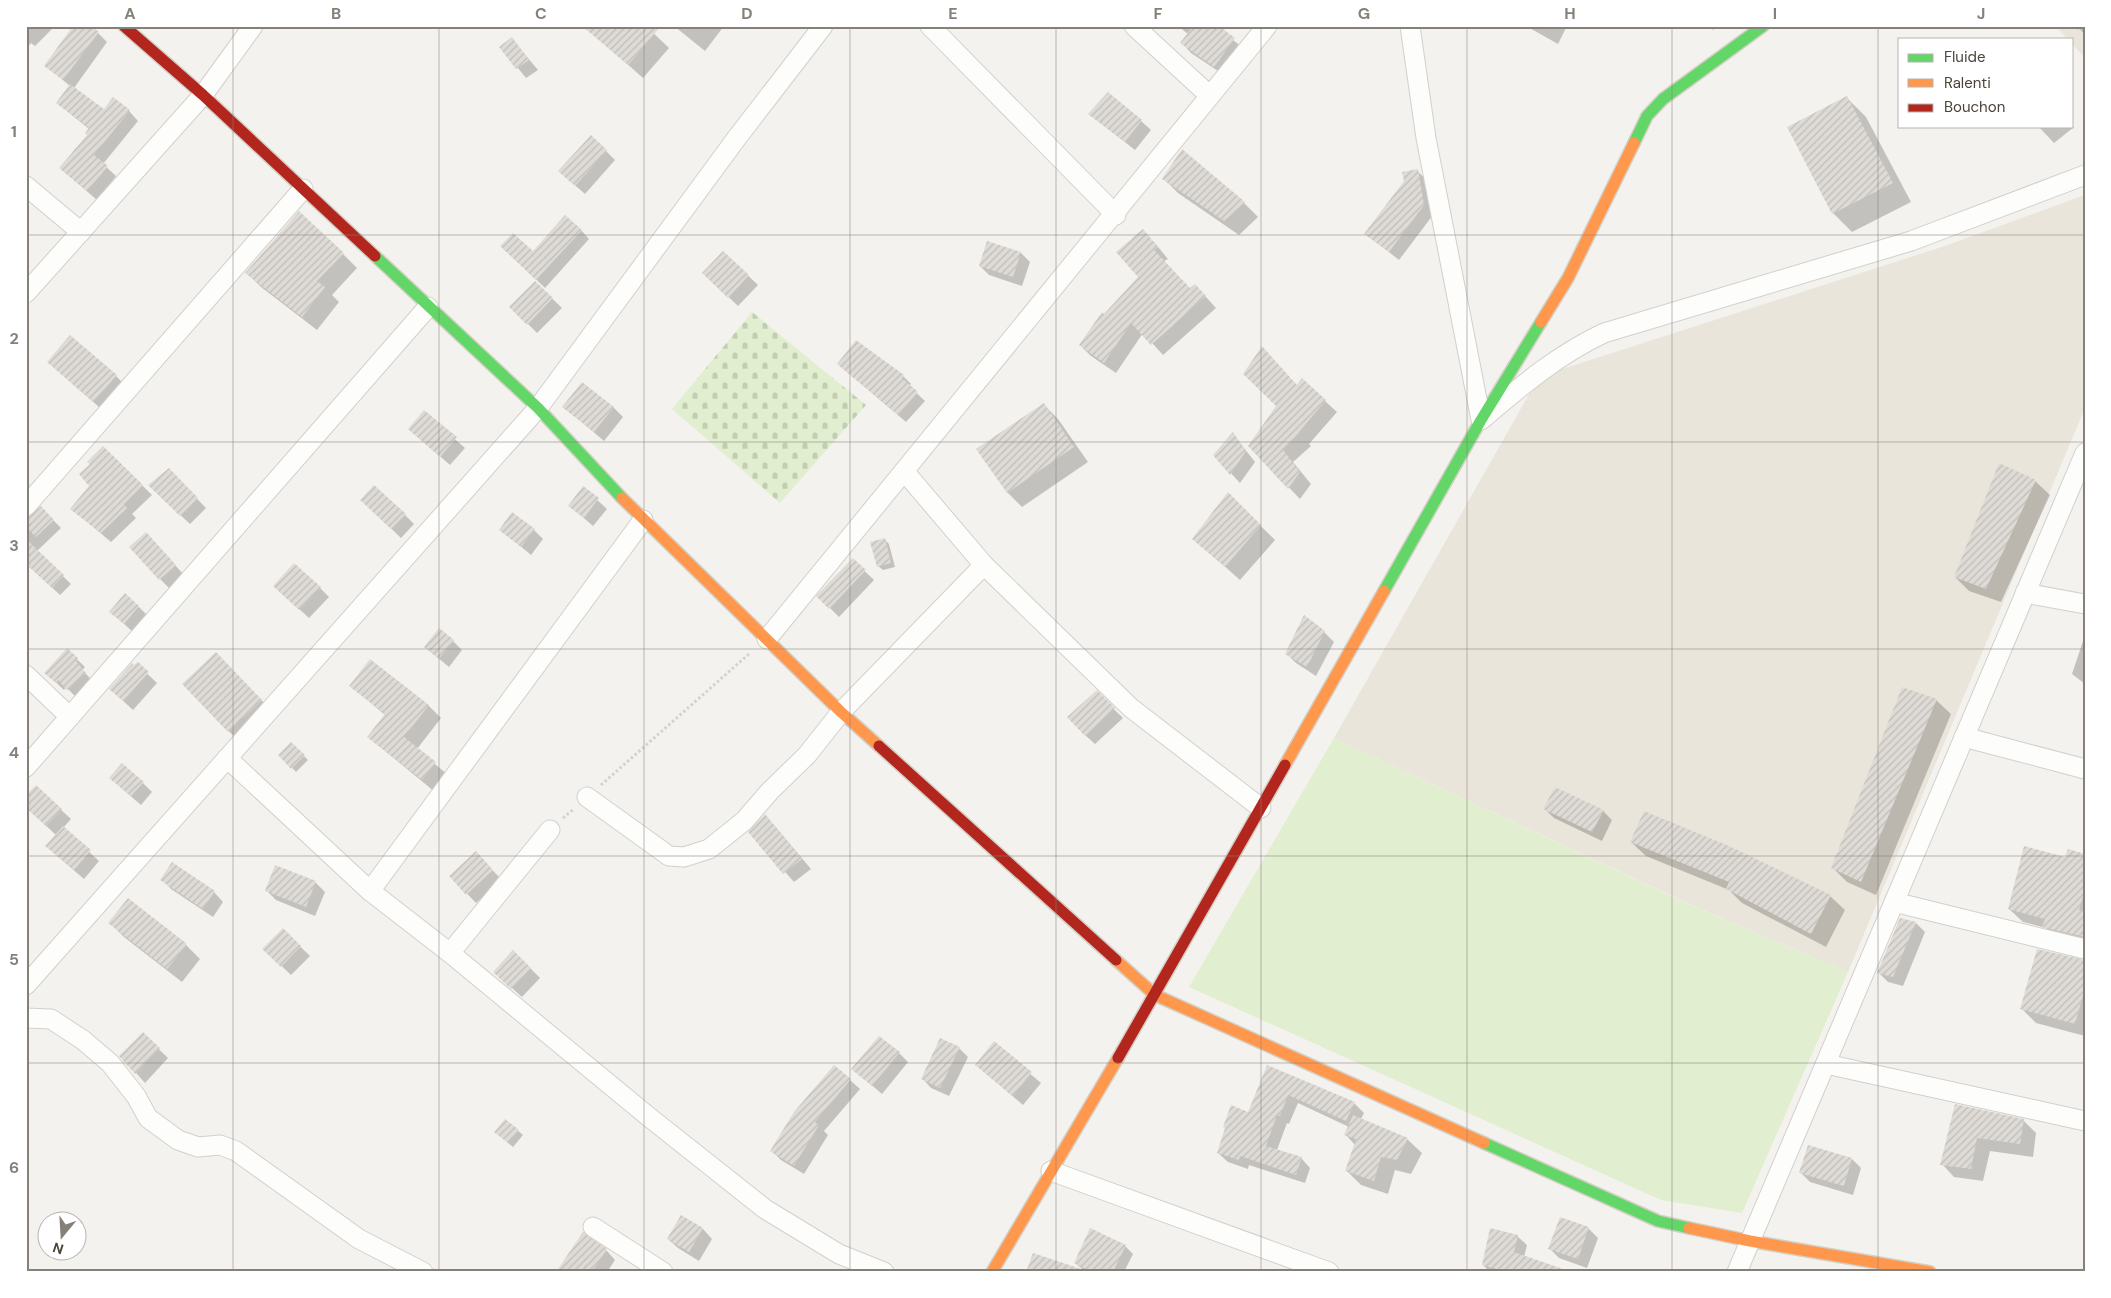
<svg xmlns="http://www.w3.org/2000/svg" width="2111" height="1298" font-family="'DM Sans',sans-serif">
	<defs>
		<pattern id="cemetery-stones" width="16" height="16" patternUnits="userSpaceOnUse" patternTransform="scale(1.25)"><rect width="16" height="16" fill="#e1eecf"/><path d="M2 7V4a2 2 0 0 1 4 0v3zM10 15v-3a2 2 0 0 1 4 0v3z" fill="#c3cdb2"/></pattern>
		<pattern id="building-hatch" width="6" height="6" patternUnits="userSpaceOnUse" patternTransform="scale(1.25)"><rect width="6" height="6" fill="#dedbd6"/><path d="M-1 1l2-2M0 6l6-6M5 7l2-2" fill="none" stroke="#c0bdb8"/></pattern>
	</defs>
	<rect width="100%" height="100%" fill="#f4f2ee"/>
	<g fill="#eae5da">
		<polygon points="2056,26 2085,26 2085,58 2072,44 2072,39 2067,39"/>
		<polygon points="2085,195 2085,408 1848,972 1696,907 1334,738 1532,389 1559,370 1948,245"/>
	</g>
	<polygon fill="url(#cemetery-stones)" points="752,312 866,405 780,503 672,409"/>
	<polygon fill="#e1eecf" points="1334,738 1695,907 1848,972 1742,1213 1661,1200 1189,987"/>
	<g fill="#0003">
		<polygon points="26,26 55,26 35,46 31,43 26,49"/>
		<polygon points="646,26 669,48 643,78 590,31"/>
		<polygon points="674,26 724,26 705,51"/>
		<polygon points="1178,26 1216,26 1243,48 1224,75 1191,53 1182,43 1188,34"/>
		<polygon points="1526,26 1567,26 1558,44"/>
		<polygon points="1708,26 1716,26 1713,30"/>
		<polygon points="2074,26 2085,26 2085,35 2079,28 2078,30"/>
		<polygon points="98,33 107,42 74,88 104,111 129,111 138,121 103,164 116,176 97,200 60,168 88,135 89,129 57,103 70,86 45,65"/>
		<polygon points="512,39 538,70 526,78 501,47"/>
		<polygon points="1847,98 1866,117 1911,202 1852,232 1833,213"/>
		<polygon points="1089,114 1141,121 1151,130 1135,150"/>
		<polygon points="2072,125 2074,127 2054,143 2038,126"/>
		<polygon points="606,151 615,160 585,194 569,180"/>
		<polygon points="1417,171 1427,180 1433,215 1399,260 1366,234"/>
		<polygon points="1164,179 1244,203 1258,217 1239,235 1178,193"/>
		<polygon points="581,230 589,239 545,288 502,246 533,253"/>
		<polygon points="1154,242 1168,259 1164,261 1190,289 1195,285 1216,308 1163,355 1143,333 1116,373 1091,356 1080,345 1140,277"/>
		<polygon points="723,252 758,285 738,306 713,282"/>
		<polygon points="1021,253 1030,262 1022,286 989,275 980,266"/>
		<polygon points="343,254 357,268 332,295 339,302 317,330 261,287 247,273"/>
		<polygon points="535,282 562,308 537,333 511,307"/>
		<polygon points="857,342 903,376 911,384 909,386 925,401 906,422 838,364"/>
		<polygon points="48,362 116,376 130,390 108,415"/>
		<polygon points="1298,386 1325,401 1337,412 1309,444 1311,446 1293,462 1311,484 1300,499 1249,446"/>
		<polygon points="1044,405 1058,419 1088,462 1022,507 1008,493 978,450"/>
		<polygon points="564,407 614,408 623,417 604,441"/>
		<polygon points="424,412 465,448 450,465 409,429"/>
		<polygon points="1233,434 1255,462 1240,483 1214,455"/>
		<polygon points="103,447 152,495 132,514 136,518 111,542 72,509 91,485 92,464"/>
		<polygon points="169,470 206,508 190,524 159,495"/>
		<polygon points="2035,481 2050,495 2001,602 1969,591 1955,577"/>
		<polygon points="584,488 607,509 593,526 570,506"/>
		<polygon points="1228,494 1275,540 1240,580 1194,539"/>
		<polygon points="41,508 61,528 37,551 71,584 60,595 30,567 26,571 26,521"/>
		<polygon points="371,509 405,515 414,524 401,538"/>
		<polygon points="500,529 534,530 543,539 531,555"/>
		<polygon points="884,539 889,544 895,567 883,570 878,566"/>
		<polygon points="155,543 184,575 169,588 160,579"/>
		<polygon points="853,560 874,580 839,617 818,596"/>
		<polygon points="320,588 329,597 309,618 284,595"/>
		<polygon points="139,607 148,616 134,633 111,612"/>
		<polygon points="1324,632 1334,642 1316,676 1296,663 1287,654"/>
		<polygon points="2085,635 2085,684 2072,674"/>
		<polygon points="453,641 462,650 449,667 425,647"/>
		<polygon points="67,650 85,667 82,670 93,681 76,697 66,687 64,690 46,673"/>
		<polygon points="371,661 429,706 441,718 417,749 448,775 435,792 368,737 385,715 351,686"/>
		<polygon points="137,664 157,683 133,710 120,698 134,666"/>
		<polygon points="230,668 276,715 243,746 184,684"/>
		<polygon points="1096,692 1123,718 1095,744 1085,735"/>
		<polygon points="1936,700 1951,714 1876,895 1847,882 1832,867"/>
		<polygon points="291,743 308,760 296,772 280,755"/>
		<polygon points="143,783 152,792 141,805 120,787"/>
		<polygon points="36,787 71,819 63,828 99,861 84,879 56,855 56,835 26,807"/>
		<polygon points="1545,809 1603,811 1612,820 1602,841 1554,818"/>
		<polygon points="774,825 811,869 794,882 750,832"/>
		<polygon points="1631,842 1729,847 1830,896 1845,910 1826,947 1742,903 1729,890 1646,856"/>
		<polygon points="476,853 502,880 476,903 450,876"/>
		<polygon points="2085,855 2085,948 2058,940 2046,928 2023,922 2009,909 2066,859"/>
		<polygon points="162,879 214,892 223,902 213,917 171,889"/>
		<polygon points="315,882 325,892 315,916 276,900 267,891"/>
		<polygon points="110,923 186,945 200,959 182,982 124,937"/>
		<polygon points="1916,923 1925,932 1903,986 1888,982 1879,973"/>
		<polygon points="283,930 310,956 291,975 264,949"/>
		<polygon points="2085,961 2085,1036 2036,1023 2022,1009"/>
		<polygon points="530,968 540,978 522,997 504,981"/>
		<polygon points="143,1034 168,1058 145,1083 121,1056"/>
		<polygon points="994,1043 1041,1083 1023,1105 976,1065"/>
		<polygon points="959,1048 968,1057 949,1096 931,1088 922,1078"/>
		<polygon points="899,1053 908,1062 882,1094 853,1069"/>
		<polygon points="1268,1067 1354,1103 1364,1113 1361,1119 1407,1139 1422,1153 1411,1174 1395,1170 1388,1194 1361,1185 1347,1171 1355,1145 1346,1135 1349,1127 1298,1103 1289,1124 1287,1123 1277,1150 1301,1158 1310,1168 1305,1183 1249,1165 1248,1169 1228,1162 1218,1153 1249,1113"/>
		<polygon points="850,1080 860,1089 824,1131 828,1135 804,1174 781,1160 772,1151"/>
		<polygon points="1956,1105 2023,1120 2036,1133 2033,1157 1990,1151 1983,1181 1954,1177 1942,1164"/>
		<polygon points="505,1120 523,1135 513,1147 500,1136"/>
		<polygon points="1852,1159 1861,1168 1853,1195 1810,1182 1801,1173"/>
		<polygon points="682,1217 703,1229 712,1239 699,1261 678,1248 668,1239"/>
		<polygon points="1588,1228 1598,1238 1587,1268 1559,1258 1550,1249"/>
		<polygon points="1517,1236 1527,1245 1524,1257 1561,1272 1490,1272 1483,1265"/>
		<polygon points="1125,1246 1133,1254 1124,1272 1086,1272 1075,1263"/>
		<polygon points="606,1250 615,1260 607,1272 558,1272"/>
	</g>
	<g fill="url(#building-hatch)">
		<polygon points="73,26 91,26 99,32 63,80 44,66"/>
		<polygon points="582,26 661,26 628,65"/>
		<polygon points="1193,26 1219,26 1235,38 1214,67 1180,43"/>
		<polygon points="512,37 529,60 516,69 499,47"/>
		<polygon points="70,84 104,109 113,97 130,110 94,155 108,166 87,191 59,168 87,135 85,133 89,128 56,103"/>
		<polygon points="1108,92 1142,120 1125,142 1088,114"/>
		<polygon points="1847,96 1893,183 1832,214 1787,127"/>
		<polygon points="591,135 607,150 575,186 558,171"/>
		<polygon points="1182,149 1245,202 1224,221 1162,179"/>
		<polygon points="1418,169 1424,205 1389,252 1364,234 1404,181 1402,172"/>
		<polygon points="299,211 344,253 317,281 325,287 302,317 245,273"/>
		<polygon points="565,215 582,230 536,280 500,246 513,233 533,251"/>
		<polygon points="1143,229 1158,247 1154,250 1190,288 1195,284 1206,296 1151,345 1131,323 1104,363 1079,345 1102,312 1104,314 1138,277 1116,252"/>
		<polygon points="987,241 1021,252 1013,277 979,266"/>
		<polygon points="723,251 749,275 728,298 702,273"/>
		<polygon points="535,281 553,298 527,325 509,307"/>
		<polygon points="70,335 117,375 93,402 47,362"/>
		<polygon points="856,340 904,375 902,378 918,392 898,415 837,364"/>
		<polygon points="1262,346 1297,385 1302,378 1326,400 1299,432 1300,433 1283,450 1300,472 1288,489 1248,446 1276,406 1243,374"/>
		<polygon points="582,382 614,407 594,432 562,407"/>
		<polygon points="1044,403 1074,447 1007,493 976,449"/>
		<polygon points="424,410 457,437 440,457 408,429"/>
		<polygon points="1233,432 1246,451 1230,475 1213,455"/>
		<polygon points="103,446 143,485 124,504 127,508 101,533 70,509 89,486 79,474 90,464 87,462"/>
		<polygon points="1999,463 2036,480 1986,589 1954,577"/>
		<polygon points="169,468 198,498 180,516 148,485"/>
		<polygon points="374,485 406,514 391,529 360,500"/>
		<polygon points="583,486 599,498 584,518 568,506"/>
		<polygon points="1228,492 1261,525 1225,567 1192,539"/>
		<polygon points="41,506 54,520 36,537 26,527 26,519"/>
		<polygon points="512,512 535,529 521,547 499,530"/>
		<polygon points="146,532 176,565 159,580 129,547"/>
		<polygon points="885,538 891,563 877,567 870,542"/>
		<polygon points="26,539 64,575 52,588 26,564"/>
		<polygon points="853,558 866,570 829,609 816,596"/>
		<polygon points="294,563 321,587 299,610 273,586"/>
		<polygon points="125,593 139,606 124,624 109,612"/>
		<polygon points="1304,615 1325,631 1307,667 1285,654"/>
		<polygon points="439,628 454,640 439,659 424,647"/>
		<polygon points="67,648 78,658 76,661 86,673 67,690 58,680 56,683 44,673"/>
		<polygon points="216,652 262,700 228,732 182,684"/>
		<polygon points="370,659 429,705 404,737 436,762 422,780 367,737 385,714 349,686"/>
		<polygon points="138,662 149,672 123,701 109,689 132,663 134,665"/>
		<polygon points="1902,687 1937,699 1861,882 1831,868"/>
		<polygon points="1097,690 1115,708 1085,736 1067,717"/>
		<polygon points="291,742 305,755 291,769 278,755"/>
		<polygon points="122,763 144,782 131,796 109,778"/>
		<polygon points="36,785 62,809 46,826 26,808 26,795"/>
		<polygon points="1555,787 1604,810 1592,832 1543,809"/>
		<polygon points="1644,811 1729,846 1831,895 1811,934 1726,889 1729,882 1630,842"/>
		<polygon points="765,814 802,859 783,874 748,832"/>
		<polygon points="63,826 91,850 74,870 45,846"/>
		<polygon points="2024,846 2065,857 2068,849 2085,854 2085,890 2079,910 2085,911 2085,937 2042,927 2045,919 2008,909"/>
		<polygon points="476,851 493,870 466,895 449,876"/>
		<polygon points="172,862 215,891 203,909 160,880"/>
		<polygon points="275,865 316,881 306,907 265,891"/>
		<polygon points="128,898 187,944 167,969 108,923"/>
		<polygon points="1900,918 1916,922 1893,977 1877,973"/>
		<polygon points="283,928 301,946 281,967 262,949"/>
		<polygon points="2037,949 2085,960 2085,988 2075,1024 2020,1009"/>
		<polygon points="513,950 531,968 511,989 493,972"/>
		<polygon points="143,1032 160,1048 135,1074 119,1056"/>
		<polygon points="879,1036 900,1052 872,1086 851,1069"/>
		<polygon points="940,1038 960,1047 940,1088 921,1079"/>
		<polygon points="994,1041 1032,1072 1013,1096 975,1065"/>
		<polygon points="834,1065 851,1079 815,1122 819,1125 794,1166 770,1151 794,1112"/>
		<polygon points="1267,1065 1355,1102 1346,1121 1288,1095 1280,1116 1277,1115 1266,1146 1302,1157 1296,1175 1240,1156 1239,1160 1217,1153 1225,1128 1223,1127 1231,1105 1248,1112"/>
		<polygon points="1955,1104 2024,1119 2020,1144 1977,1138 1971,1169 1940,1165"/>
		<polygon points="1353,1115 1408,1138 1397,1160 1381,1157 1374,1181 1345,1171 1356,1139 1344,1135"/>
		<polygon points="505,1119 519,1130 508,1143 494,1132"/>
		<polygon points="1808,1145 1852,1158 1844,1186 1799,1173"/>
		<polygon points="681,1215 703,1228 689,1252 667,1239"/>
		<polygon points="1560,1217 1589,1227 1578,1259 1548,1249"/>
		<polygon points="1090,1228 1126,1245 1113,1272 1092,1272 1074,1263"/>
		<polygon points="1490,1228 1518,1235 1514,1252 1563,1269 1563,1272 1508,1272 1482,1265"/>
		<polygon points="583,1232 607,1249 592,1272 556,1272"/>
		<polygon points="1033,1253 1081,1269 1081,1272 1026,1272"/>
	</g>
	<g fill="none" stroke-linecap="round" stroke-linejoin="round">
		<g stroke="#d2d0cb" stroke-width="21">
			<g id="street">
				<polyline points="930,26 1116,215"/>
				<polyline points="1134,26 1210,96"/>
				<path d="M1410 26 1426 138 1481 420C1520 387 1557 355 1604 333L1911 241 2085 175"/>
				<polyline points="26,186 81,232"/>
				<polyline points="26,293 203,95 253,26"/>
				<polyline points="904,471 984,565 1131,708 1261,808"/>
				<polyline points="26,506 303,189"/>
				<polyline points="2025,593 2085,604"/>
				<polyline points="767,639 1267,26"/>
				<polyline points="26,675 70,717"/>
				<polyline points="1964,737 2085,769"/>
				<polyline points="227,758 370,891 450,953 649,1117 765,1209 839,1254 884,1272"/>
				<polyline points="26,767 428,307"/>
				<polyline points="587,797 669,856 684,857 709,849 744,821 770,791 807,755 841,712 984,565"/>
				<polyline points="370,891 643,520"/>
				<polyline points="1894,902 2085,949"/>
				<polyline points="450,953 550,830"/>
				<polyline points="26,985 538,408 736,139 823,26"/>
				<polyline points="26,1018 51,1019 83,1040 110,1063 136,1096 148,1118 178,1140 198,1147 220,1145 236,1151 359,1239 423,1272"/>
				<polyline points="1826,1064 2085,1121"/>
				<polyline points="1051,1171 1329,1272"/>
				<polyline points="593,1227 663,1272"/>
				<polyline points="1737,1272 2085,453"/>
			</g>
		</g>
		<g stroke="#d3cfc5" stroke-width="14">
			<g id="fast">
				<polyline points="1634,143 1647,116 1663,99 1763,26"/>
				<polyline points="375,256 538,408 622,498"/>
				<polyline points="1384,591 1481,420 1541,322"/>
				<polyline points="1484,1143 1658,1221 1689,1228"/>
			</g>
		</g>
		<g stroke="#d3cfc5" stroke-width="14">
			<g id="slow">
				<polyline points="1541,322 1568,278 1634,143"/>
				<polyline points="622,498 841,712 879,746"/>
				<polyline points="1285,765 1384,591"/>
				<polyline points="1116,960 1155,995 1484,1143"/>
				<polyline points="1689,1228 1750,1241 1930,1272"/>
				<polyline points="992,1272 1118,1058"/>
			</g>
		</g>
		<g stroke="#d3cfc5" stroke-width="14">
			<g id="jam">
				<polyline points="124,26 203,95 375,256"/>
				<polyline points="879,746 1116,960"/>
				<polyline points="1118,1058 1285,765"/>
			</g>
		</g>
		<g stroke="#d3d2cc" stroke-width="3" stroke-dasharray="2.5 2.5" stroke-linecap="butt">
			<polyline points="601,785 750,653"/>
			<polyline points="563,818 574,809"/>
		</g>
		<use href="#street" stroke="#fdfdfc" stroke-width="19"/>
		<use href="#fast" stroke="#63d668" stroke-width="11"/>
		<use href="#slow" stroke="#ff974d" stroke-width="11"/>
		<use href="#jam" stroke="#b3261e" stroke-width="11"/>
	</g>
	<path fill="none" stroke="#868178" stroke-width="1" stroke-opacity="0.55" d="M233 26V1272M439 26V1272M644 26V1272M850 26V1272M1056 26V1272M1261 26V1272M1467 26V1272M1672 26V1272M1878 26V1272M26 235H2085M26 442H2085M26 649H2085M26 856H2085M26 1063H2085"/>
	<rect width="2111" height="1298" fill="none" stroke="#ffffff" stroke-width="55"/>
	<rect x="1898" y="38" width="175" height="90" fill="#ffffff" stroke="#b7b4b0"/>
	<rect x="1908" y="54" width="25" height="8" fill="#63d668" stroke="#b7b4b0"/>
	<text x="1944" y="62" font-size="15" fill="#4b4439">Fluide</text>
	<rect x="1908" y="79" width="25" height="8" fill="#ff974d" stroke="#b7b4b0"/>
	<text x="1944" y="88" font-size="15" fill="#4b4439">Ralenti</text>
	<rect x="1908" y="104" width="25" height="8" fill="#b3261e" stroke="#b7b4b0"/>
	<text x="1944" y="112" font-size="15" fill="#4b4439">Bouchon</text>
	<g transform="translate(62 1236) rotate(198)"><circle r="24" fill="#ffffff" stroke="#b7b4b0"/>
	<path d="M0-4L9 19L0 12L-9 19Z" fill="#868178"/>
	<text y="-8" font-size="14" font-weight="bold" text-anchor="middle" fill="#4b4439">N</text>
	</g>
	<rect x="28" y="28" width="2056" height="1242" fill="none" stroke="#868178" stroke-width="2"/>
	<g font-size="16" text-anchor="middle" font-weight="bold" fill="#868178">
		<text x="130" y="19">A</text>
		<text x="336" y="19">B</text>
		<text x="541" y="19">C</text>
		<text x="747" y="19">D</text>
		<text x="953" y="19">E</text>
		<text x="1158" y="19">F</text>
		<text x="1364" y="19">G</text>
		<text x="1570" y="19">H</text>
		<text x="1775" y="19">I</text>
		<text x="1981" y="19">J</text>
		<text x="14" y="137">1</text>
		<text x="14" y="344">2</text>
		<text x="14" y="551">3</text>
		<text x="14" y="758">4</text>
		<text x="14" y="965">5</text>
		<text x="14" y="1173">6</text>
	</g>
</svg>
